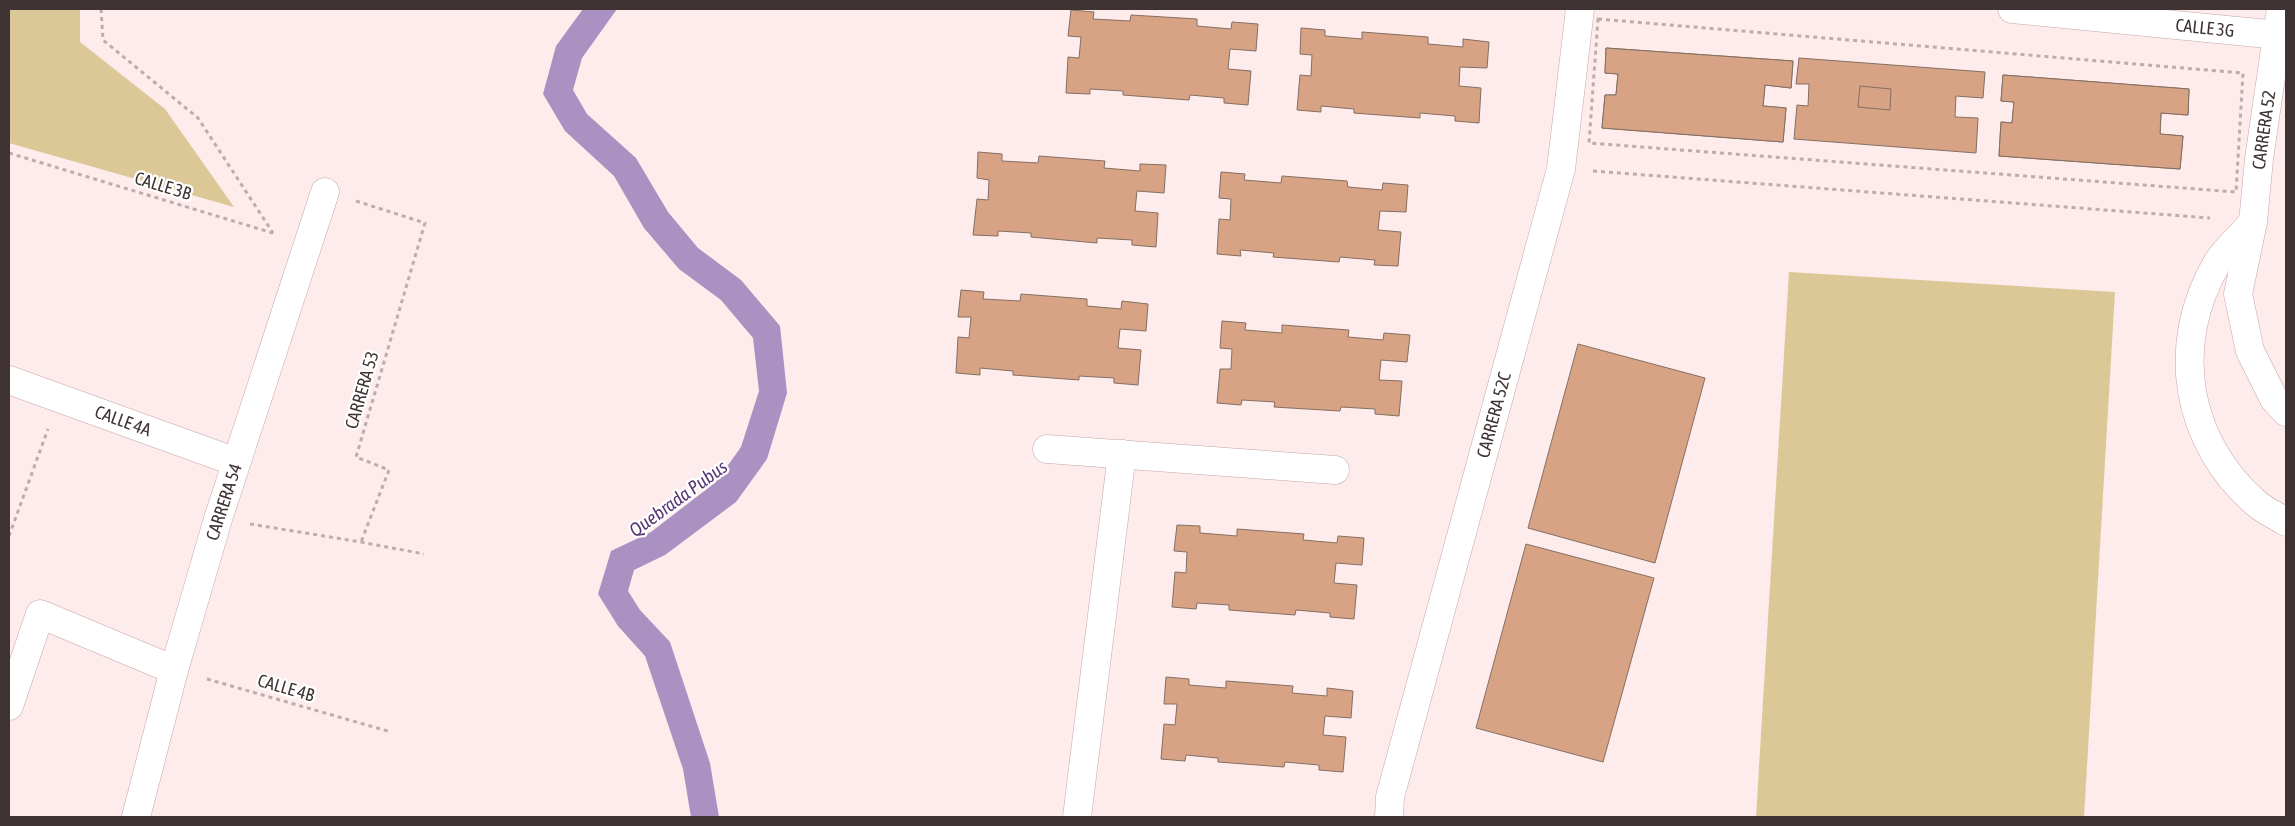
<svg xmlns="http://www.w3.org/2000/svg" width="2295" height="826" font-family="'Asap Condensed',sans-serif">
	<rect width="100%" height="100%" fill="#feebeb"/>
	<g fill="#dcc797">
		<polygon points="9,9 80,9 80,42 165,109 234,207 9,143"/>
		<polygon points="1789,272 2115,292 2084,817 1756,817"/>
	</g>
	<polygon fill="#ab91c2" points="583,9 617,9 582,58 573,90 587,114 636,158 668,212 698,248 741,280 780,326 787,393 767,459 736,502 665,555 634,570 628,591 640,610 670,642 710,763 719,817 691,817 683,769 645,656 618,626 598,594 611,551 651,532 716,482 741,447 759,391 753,338 721,300 679,269 644,228 614,176 565,131 543,94 556,46"/>
	<g fill="#d7a384" stroke="#846f62" fill-rule="evenodd">
		<polygon points="1071,10 1094,12 1093,19 1130,21 1131,15 1197,19 1197,26 1231,29 1232,22 1258,24 1256,51 1230,49 1228,69 1251,71 1248,105 1224,103 1224,98 1190,95 1189,100 1123,95 1123,91 1090,89 1090,94 1066,93 1068,57 1079,58 1081,37 1068,36"/>
		<polygon points="1301,28 1325,30 1325,36 1362,39 1362,32 1428,37 1428,44 1463,47 1463,39 1489,42 1487,68 1460,67 1459,86 1481,88 1479,123 1455,121 1455,116 1420,113 1420,118 1354,113 1354,109 1321,106 1321,112 1297,110 1300,75 1311,76 1312,55 1300,54"/>
		<path d="M1606 48 1793 61 1791 88 1765 85 1763 106 1786 108 1783 142 1602 128 1605 95H1616L1618 74 1605 73ZM1686 81 1718 84 1717 105 1685 102Z"/>
		<polygon points="1606,48 1793,61 1791,88 1765,85 1763,106 1786,108 1783,142 1602,128 1605,95 1616,95 1618,74 1605,73"/>
		<polygon points="1799,58 1985,72 1983,98 1956,96 1955,117 1978,118 1976,153 1794,139 1797,105 1808,106 1809,84 1796,84"/>
		<path d="M2003 75 2189 89 2188 115 2161 113 2160 134 2183 136 2180 169 1999 156 2001 122 2012 123 2014 102 2001 101ZM2091 110 2122 112 2121 133 2089 130Z"/>
		<polygon points="2003,75 2189,89 2188,115 2161,113 2160,134 2183,136 2180,169 1999,156 2001,122 2012,123 2014,102 2001,101"/>
		<polygon points="1860,86 1891,89 1890,110 1858,107"/>
		<polygon points="978,152 1002,154 1002,161 1038,163 1039,156 1105,161 1104,168 1140,171 1140,164 1166,165 1164,193 1137,191 1135,211 1158,213 1156,247 1132,245 1132,240 1097,238 1097,243 1031,237 1031,233 998,231 998,236 973,235 977,199 988,200 989,180 977,178"/>
		<polygon points="1221,172 1245,174 1244,180 1281,183 1282,176 1347,181 1348,187 1382,190 1383,183 1408,185 1406,212 1380,211 1378,230 1401,232 1398,266 1374,265 1375,260 1340,257 1339,262 1273,257 1274,253 1240,250 1241,256 1217,254 1219,219 1230,220 1231,199 1219,198"/>
		<polygon points="961,290 984,292 983,299 1020,301 1021,294 1087,299 1087,306 1121,309 1122,301 1148,304 1146,331 1120,329 1118,348 1141,350 1138,385 1114,383 1114,378 1079,376 1079,380 1013,375 1013,371 980,368 980,375 956,373 958,337 969,338 971,317 958,317"/>
		<polygon points="1222,321 1246,323 1245,330 1282,333 1282,325 1349,330 1348,337 1383,340 1384,333 1410,335 1407,362 1381,360 1379,380 1402,381 1399,416 1375,414 1375,409 1341,407 1340,411 1274,407 1275,402 1242,400 1241,405 1217,403 1220,369 1231,369 1232,349 1220,348"/>
		<polygon points="1578,344 1705,378 1655,563 1528,528"/>
		<polygon points="1177,525 1200,526 1200,533 1237,536 1237,529 1304,534 1303,540 1337,543 1338,536 1364,538 1362,565 1336,563 1334,583 1357,585 1354,619 1330,617 1330,613 1296,610 1295,615 1229,610 1229,605 1197,603 1196,609 1172,607 1175,572 1186,573 1187,552 1174,551"/>
		<polygon points="1526,544 1654,578 1603,762 1476,728"/>
		<polygon points="1166,677 1189,679 1189,685 1226,688 1226,681 1293,686 1292,693 1327,696 1327,688 1353,691 1351,718 1325,716 1323,735 1346,737 1343,772 1319,770 1319,765 1285,762 1284,767 1218,762 1218,758 1186,755 1185,761 1161,759 1164,724 1175,725 1177,704 1164,704"/>
	</g>
	<g fill="none" stroke-linecap="round" stroke-linejoin="round">
		<g stroke="#c4a7a7" stroke-width="29">
			<g id="minor">
				<polyline points="2012,9 2278,35"/>
				<polyline points="2281,9 2259,159 2253,222 2238,294 2250,351 2274,399 2286,412"/>
				<path d="M2252 223C2241 236 2226 249 2217 263 2169 345 2185 442 2257 504 2265 511 2277 516 2286 522"/>
				<polyline points="9,380 236,462"/>
				<polyline points="1047,449 1335,470"/>
				<polyline points="9,706 40,614 174,670"/>
				<polyline points="136,817 174,670 218,519 325,192"/>
				<polyline points="1077,817 1122,454"/>
				<polyline points="1389,817 1390,797 1561,169 1580,9"/>
			</g>
		</g>
		<g stroke="#bdacac" stroke-width="3" stroke-dasharray="4 4" stroke-linecap="butt">
			<polyline points="101,9 103,40 198,118 273,233"/>
			<polygon points="1598,19 2243,73 2236,192 1589,143"/>
			<polyline points="9,153 276,234"/>
			<polyline points="1593,171 2210,218"/>
			<polyline points="356,201 425,223 356,457 389,470 361,542"/>
			<polyline points="250,524 361,542 424,554"/>
			<polyline points="9,536 48,429"/>
			<polyline points="207,679 391,732"/>
		</g>
		<use href="#minor" stroke="#fff" stroke-width="28"/>
	</g>
	<g text-anchor="middle" stroke-width="4.5" stroke-linejoin="round" paint-order="stroke">
		<g font-size="18" fill="#3e3232" stroke="#fff">
			<text transform="translate(2205 28) rotate(6)" y="6">CALLE 3G</text>
			<text transform="translate(2264 130) rotate(-82)" y="6">CARRERA 52</text>
			<text transform="translate(163 186) rotate(17)" y="6">CALLE 3B</text>
			<text transform="translate(362 390) rotate(-74)" y="6">CARRERA 53</text>
			<text transform="translate(1494 415) rotate(-75)" y="6">CARRERA 52C</text>
			<text transform="translate(123 421) rotate(20)" y="6">CALLE 4A</text>
			<text transform="translate(224 502) rotate(-72)" y="6">CARRERA 54</text>
			<text transform="translate(286 688) rotate(16)" y="6">CALLE 4B</text>
		</g>
		<g font-size="19" font-style="italic" fill="#593774" stroke="#fff">
			<text transform="translate(678 498) rotate(-36)" y="7">Quebrada Pubus</text>
		</g>
	</g>
	<rect width="2295" height="826" fill="none" stroke="#3e3232" stroke-width="20"/>
</svg>
